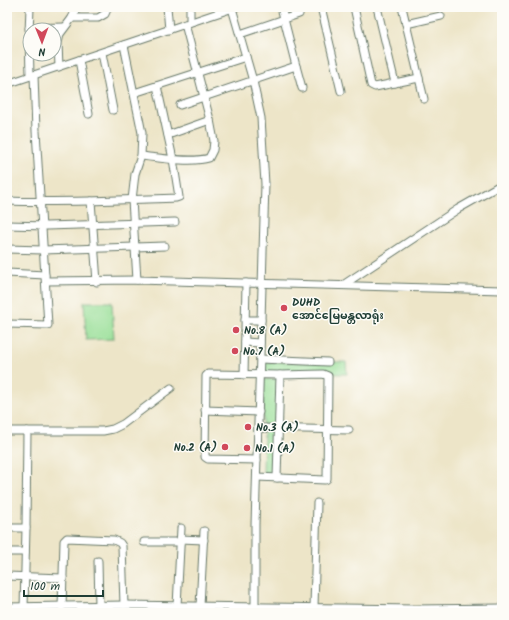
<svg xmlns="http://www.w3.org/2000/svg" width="509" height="620" font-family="Kalam,'Noto Sans Myanmar',sans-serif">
	<rect width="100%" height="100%" fill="#fdfcf7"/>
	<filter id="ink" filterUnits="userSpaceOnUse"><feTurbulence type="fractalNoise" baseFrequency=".025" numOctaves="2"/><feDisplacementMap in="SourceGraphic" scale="8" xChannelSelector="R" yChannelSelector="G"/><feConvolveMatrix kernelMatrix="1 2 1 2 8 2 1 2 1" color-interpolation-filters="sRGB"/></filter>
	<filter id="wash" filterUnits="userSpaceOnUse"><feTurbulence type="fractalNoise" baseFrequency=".012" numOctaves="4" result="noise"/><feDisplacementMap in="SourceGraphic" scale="16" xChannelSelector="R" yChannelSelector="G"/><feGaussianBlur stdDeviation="0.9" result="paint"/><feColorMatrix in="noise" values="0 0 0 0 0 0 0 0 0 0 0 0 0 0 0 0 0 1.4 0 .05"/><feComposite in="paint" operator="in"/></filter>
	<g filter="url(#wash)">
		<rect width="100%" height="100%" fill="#ede5c8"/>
		<g fill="#99df98" stroke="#5c8e66">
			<polygon points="84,302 112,302 114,339 86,340"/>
			<polygon points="264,362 346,362 347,374 265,373"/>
			<polygon points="264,379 278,379 276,425 263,425"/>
			<polygon points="264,430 276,430 275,474 263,474"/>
		</g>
	</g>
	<g filter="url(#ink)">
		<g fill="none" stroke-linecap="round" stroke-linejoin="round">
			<g stroke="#677868" stroke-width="9">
				<g id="minor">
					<polyline points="167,7 169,30"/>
					<polyline points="190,7 190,22"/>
					<polyline points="321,7 341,91"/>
					<polyline points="354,7 371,85 375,87 419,78"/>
					<polyline points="377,7 395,83"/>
					<polyline points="402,7 424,99"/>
					<polyline points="232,8 253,81 261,118 265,184 255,525 255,606"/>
					<polyline points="72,18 98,18 105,14 108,7"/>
					<polyline points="406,24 441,16"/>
					<polyline points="29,28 64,27"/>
					<polyline points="240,34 299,14"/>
					<polyline points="124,45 142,133 141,156 135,174 132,200 137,280"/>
					<polyline points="102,53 113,110"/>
					<polyline points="79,60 89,114"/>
					<polyline points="296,66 302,88"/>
					<polyline points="59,67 58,43 60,34 72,18 77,7"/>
					<polyline points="30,76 29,34 30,7"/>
					<polyline points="7,84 236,7"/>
					<polyline points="134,93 246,57"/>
					<polyline points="180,105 296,66 281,7"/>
					<polyline points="168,135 210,120"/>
					<path d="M141 156C159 158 192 163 209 158L213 150 214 141 210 120 185 24"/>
					<path d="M7 201C63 203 120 200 176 198L179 197 173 159 157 86"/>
					<polyline points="91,201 97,282"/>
					<polyline points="7,225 47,226 175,222"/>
					<polyline points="7,249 43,250 165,246"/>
					<polyline points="7,273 45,275"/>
					<polyline points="46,281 137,280 502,290"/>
					<polyline points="343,285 458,209 502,184"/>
					<polyline points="245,320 261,320"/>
					<polyline points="7,324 48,325 36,131 34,75"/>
					<polyline points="245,342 260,343"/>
					<polyline points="260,359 328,362"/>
					<polyline points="244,375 246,283"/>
					<polyline points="205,410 259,412"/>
					<polyline points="258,428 349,430"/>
					<polyline points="7,431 103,431 113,429 123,424 171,388"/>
					<polyline points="257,477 325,480 327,479 328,376 323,374 280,375 208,374 206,376 205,457 208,459 257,460"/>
					<polyline points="277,478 280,375"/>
					<polyline points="7,528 26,528 24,608"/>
					<polyline points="26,528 27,431"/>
					<polyline points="180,539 204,540"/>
					<polyline points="144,542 180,542"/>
					<polyline points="7,552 25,552"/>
					<polyline points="98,561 99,606"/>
					<polyline points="7,576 63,578"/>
					<polyline points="177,606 181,528"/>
					<polyline points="200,606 204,531"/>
					<polyline points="7,607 124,605 415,609 502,608"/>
					<polyline points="62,607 64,541 67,538 114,540 120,543 122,546 124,605"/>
					<polyline points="314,607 317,503"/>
				</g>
			</g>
			<use href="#minor" stroke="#fff" stroke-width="7"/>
		</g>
	</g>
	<g fill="#d1495b" stroke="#fdfcf7" stroke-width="1.5">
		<circle cx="284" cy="308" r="4"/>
		<circle cx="236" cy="330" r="4"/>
		<circle cx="235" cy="351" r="4"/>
		<circle cx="248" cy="427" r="4"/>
		<circle cx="225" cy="447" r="4"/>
		<circle cx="247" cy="448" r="4"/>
	</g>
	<g text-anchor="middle" stroke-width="3" stroke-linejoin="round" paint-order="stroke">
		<g font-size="11" font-weight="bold" fill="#1f3d34" stroke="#fdfcf7" text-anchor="start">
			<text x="292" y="306">DUHD<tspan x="292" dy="13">အောင်မြေမန္တလာရုံး</tspan></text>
			<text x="244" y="334">No.8 (A)</text>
			<text x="243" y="355">No.7 (A)</text>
			<text x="256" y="431">No.3 (A)</text>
			<text x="217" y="451" text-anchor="end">No.2 (A)</text>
			<text x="255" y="452">No.1 (A)</text>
		</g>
	</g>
	<rect width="509" height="620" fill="none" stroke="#fdfcf7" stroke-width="24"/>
	<g transform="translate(42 42) rotate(179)"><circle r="19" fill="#fdfcf7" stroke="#a4b0a9"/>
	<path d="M0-3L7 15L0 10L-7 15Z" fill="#d1495b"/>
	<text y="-6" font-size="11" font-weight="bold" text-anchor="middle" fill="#1f3d34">N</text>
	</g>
	<path d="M24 590v6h79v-6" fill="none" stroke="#1f3d34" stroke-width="2"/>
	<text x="30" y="590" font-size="12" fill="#1f3d34" stroke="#fdfcf7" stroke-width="3" paint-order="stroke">100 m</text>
</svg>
